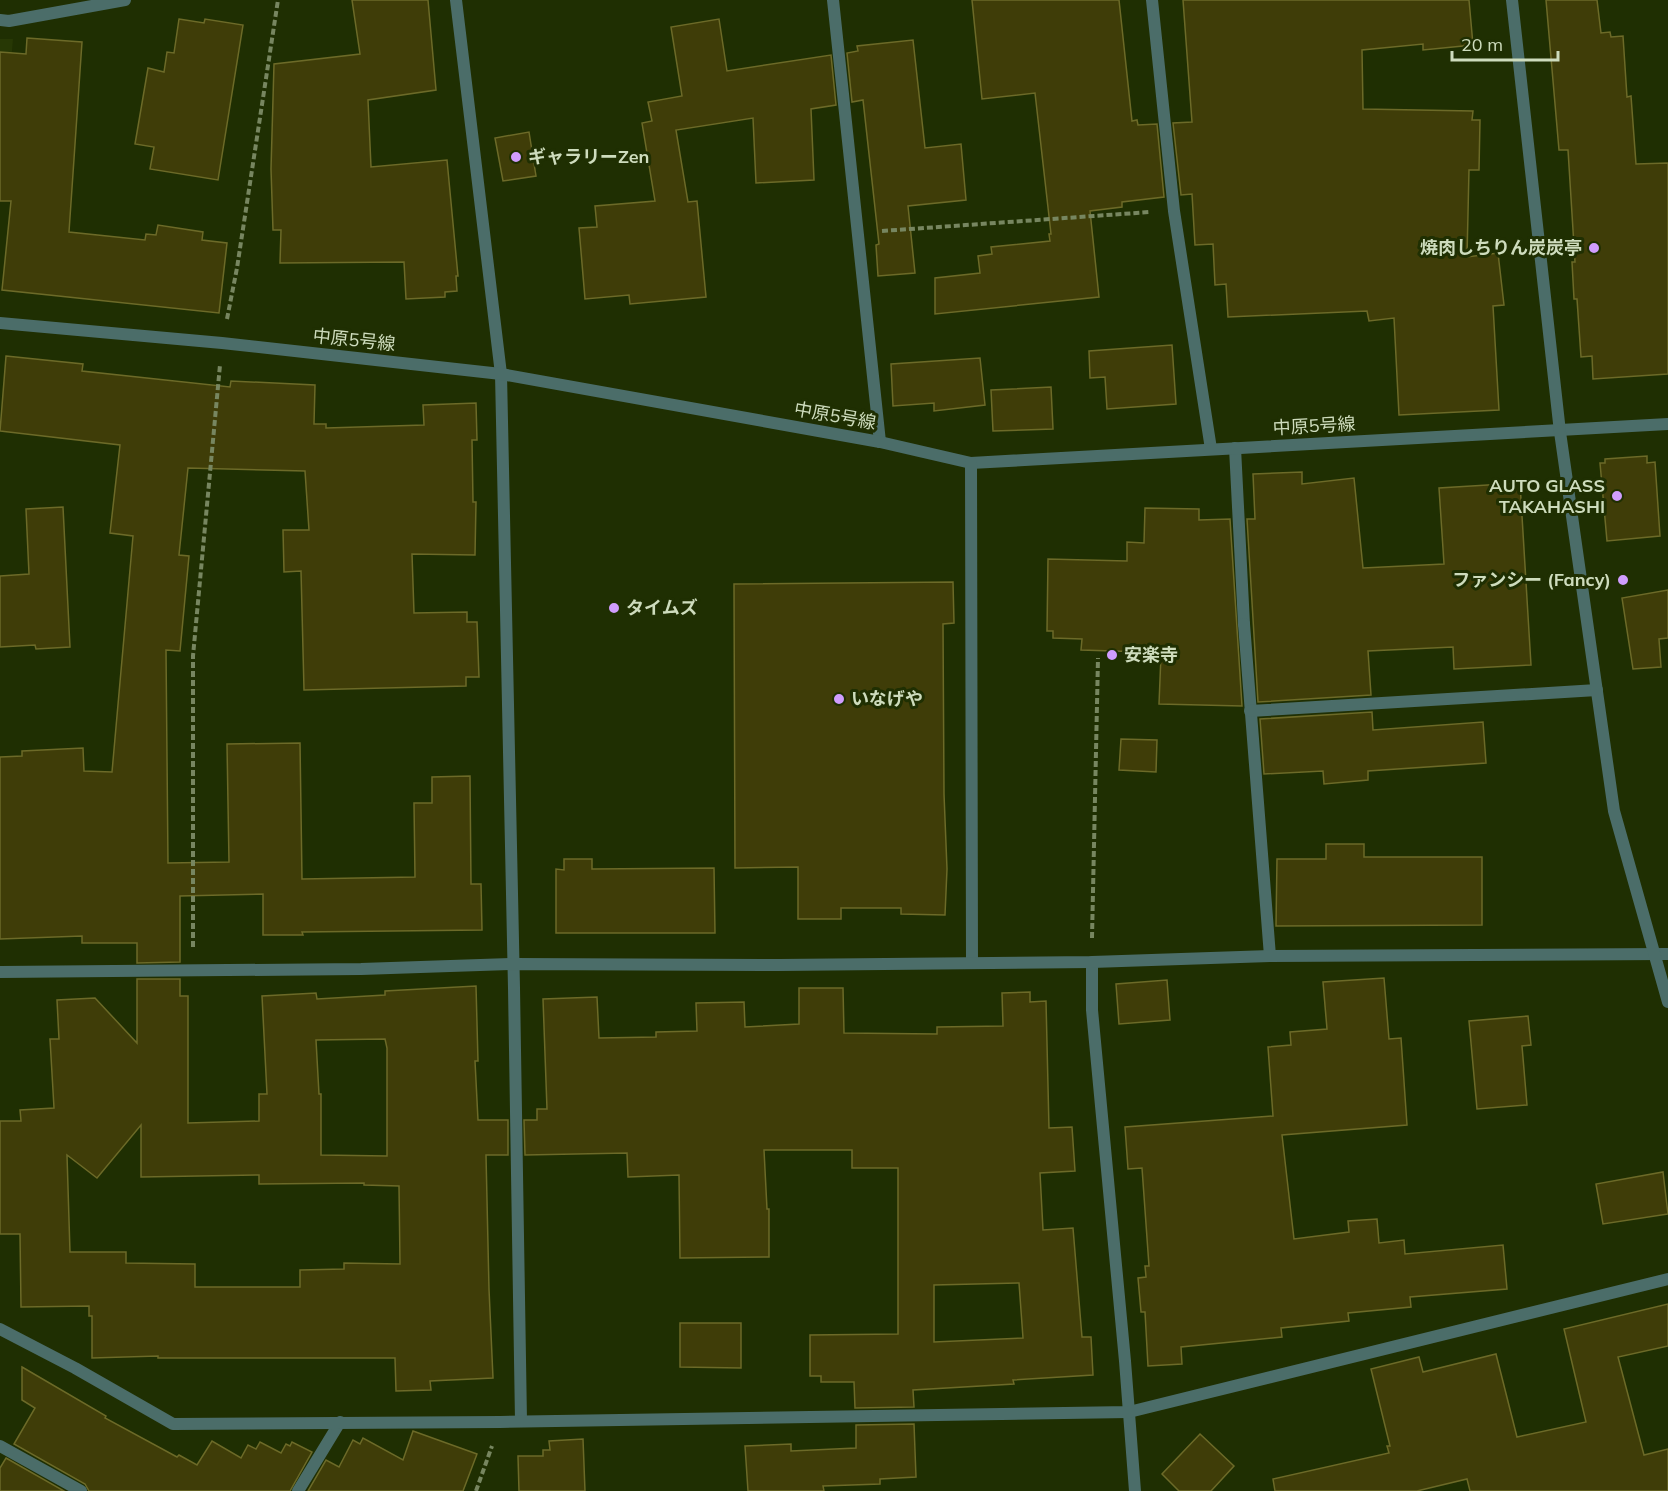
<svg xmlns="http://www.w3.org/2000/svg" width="1668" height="1491" font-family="Mulish,'Noto Sans JP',sans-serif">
	<rect width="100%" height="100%" fill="#1f2f02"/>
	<polygon fill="#273805" points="0,39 13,39 0,192"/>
	<g fill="#3f3d08" stroke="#6c6a28" stroke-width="1.5" fill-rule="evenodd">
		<polygon points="352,0 428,0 436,90 368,100 371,167 447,160 458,276 456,276 457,291 445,292 445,297 406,299 404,262 280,263 281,230 273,230 271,169 274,64 360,54"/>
		<polygon points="972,0 1119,0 1132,121 1137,120 1138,125 1157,124 1164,197 1122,202 1122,207 1090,211 1099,297 935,314 935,278 980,273 978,256 992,254 991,247 1050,241 1049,234 1051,234 1035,93 982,99"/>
		<polygon points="1183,0 1469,0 1473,45 1423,50 1423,44 1362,50 1363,109 1473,111 1472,120 1480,120 1479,170 1469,170 1467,257 1498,253 1504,305 1493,306 1499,410 1399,415 1394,318 1369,321 1367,311 1228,317 1226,284 1215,285 1213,244 1195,245 1192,194 1181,195 1173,123 1192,122"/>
		<polygon points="1546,0 1597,0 1601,33 1610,32 1611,37 1623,36 1627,97 1631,96 1636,164 1668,163 1668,374 1593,379 1592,356 1581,357 1577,299 1574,299 1572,262 1575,262 1568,150 1559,150"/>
		<polygon points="179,19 204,23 205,19 243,25 218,180 150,169 154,147 135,144 148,68 164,72 167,52 174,53"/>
		<polygon points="719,19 727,71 831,55 836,105 811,109 814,180 756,183 753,118 676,130 688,202 697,201 706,297 630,304 629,295 585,299 579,228 597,227 595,206 655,201 642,123 652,121 648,102 682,96 671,27"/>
		<polygon points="27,38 82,42 69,232 145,240 146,234 156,235 158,225 203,232 202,240 227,243 219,313 2,290 11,201 0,201 0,52 26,54"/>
		<polygon points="913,40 925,148 961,144 966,200 908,206 915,273 878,276 876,245 879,244 863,100 852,102 847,53 858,51 857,46"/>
		<polygon points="529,132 536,176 503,181 495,138"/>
		<polygon points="1172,345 1176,404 1107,409 1105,377 1090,378 1089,351"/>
		<polygon points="6,356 83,364 82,371 230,387 231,381 315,385 314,424 326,424 326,428 424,425 423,405 476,403 477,440 472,440 473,502 476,502 475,555 412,554 414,613 467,612 467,622 477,622 479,677 466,677 466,686 304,690 301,571 284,572 283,530 309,530 305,471 188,468 179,555 189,556 180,651 166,650 168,863 229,862 227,744 300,743 302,879 415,877 414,803 432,803 432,777 470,776 471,884 481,884 482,930 302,932 303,935 263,935 263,894 180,896 180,962 137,963 137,943 82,943 82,936 0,939 0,757 22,756 22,751 83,748 84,771 112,772 133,536 110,533 120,445 0,431"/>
		<polygon points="980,358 985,405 934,411 934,403 893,406 891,364"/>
		<polygon points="1051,387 1053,429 993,431 991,390"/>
		<polygon points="1647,456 1647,463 1655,462 1660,536 1607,541 1600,463 1605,463 1605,459"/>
		<polygon points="1302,472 1302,484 1354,478 1363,568 1444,564 1439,488 1520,483 1531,665 1454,669 1453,647 1368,651 1371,695 1258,702 1247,519 1255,519 1253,474"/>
		<polygon points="63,507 70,647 36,649 35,645 0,647 0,576 29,574 26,509"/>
		<polygon points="1145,508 1199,509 1199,520 1230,519 1242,706 1159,704 1161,655 1145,654 1145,652 1081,650 1082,639 1053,638 1053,631 1047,631 1048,559 1127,561 1127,542 1144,543"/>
		<polygon points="953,582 954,623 943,624 944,794 947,869 945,915 901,914 901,908 841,908 841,919 798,919 798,867 735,868 734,584"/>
		<polygon points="1668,590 1668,638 1659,639 1661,667 1633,669 1622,598"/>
		<polygon points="1372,712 1373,730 1483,722 1486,763 1368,771 1368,780 1324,784 1323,771 1264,774 1260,719"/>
		<polygon points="1121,739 1157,740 1156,772 1119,770"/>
		<polygon points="1326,844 1364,844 1364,857 1482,857 1482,925 1276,926 1277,859 1326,859"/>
		<polygon points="564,859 592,859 592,869 714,868 715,933 556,933 556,869 564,870"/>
		<polygon points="1384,978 1389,1039 1401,1038 1407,1125 1282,1135 1294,1239 1349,1232 1348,1221 1377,1219 1379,1243 1404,1240 1405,1254 1503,1245 1507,1289 1410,1297 1411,1307 1348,1313 1349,1321 1281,1328 1282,1337 1181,1347 1182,1364 1148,1366 1145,1312 1141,1312 1138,1278 1146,1277 1145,1266 1149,1266 1142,1168 1128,1169 1125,1127 1273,1116 1268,1047 1291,1045 1290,1032 1327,1029 1323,982"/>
		<path d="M137 979H180V996H188V1123L259 1121V1094H267L262 996 316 993 317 999 385 995V991L476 986 478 1061H475L478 1120H508V1155H486L489 1289 493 1378 430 1381 431 1390 396 1391 395 1358H158V1356L92 1358V1316H89V1306L21 1307 20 1234H0V1121H21L20 1110 54 1108 50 1039H59L57 1000 95 998 137 1043ZM385 1039 387 1048V1156L321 1155V1094H319L316 1040ZM141 1125V1177L259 1175V1184L364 1183V1185L399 1186 400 1264 344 1263V1269L300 1270V1287H195V1264L126 1263V1252H70L67 1155 97 1178Z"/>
		<polygon points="1167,980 1170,1020 1119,1024 1116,984"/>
		<path d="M799 988H843L844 1033 937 1034V1027L1003 1026 1002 993 1030 992V1002L1046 1001 1049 1128 1072 1127 1075 1171 1040 1173 1043 1230 1073 1228 1082 1337H1091L1093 1375 1013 1380 1014 1384 913 1390 914 1407 855 1408 854 1382H821V1376H810V1335L898 1334V1168H852V1150H764L767 1209H769V1257L680 1258 679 1175 628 1177 627 1153 525 1155 524 1120H537V1109H547L543 999 597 997 599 1038 656 1037V1032L697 1031 696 1003 744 1002 745 1027 799 1024ZM1019 1283 1023 1338 934 1342V1285Z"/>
		<polygon points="1528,1016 1531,1045 1522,1046 1527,1105 1477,1109 1469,1021"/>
		<polygon points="1663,1172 1668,1214 1603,1224 1596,1184"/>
		<polygon points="1668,1304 1668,1346 1618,1357 1644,1455 1668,1449 1668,1491 1470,1491 1467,1479 1417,1491 1275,1491 1273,1479 1389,1453 1387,1446 1390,1446 1371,1369 1419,1357 1423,1372 1496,1354 1517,1437 1586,1422 1564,1329"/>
		<polygon points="680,1323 741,1323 741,1368 680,1367"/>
		<polygon points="22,1367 106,1416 105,1418 177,1457 179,1455 197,1465 212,1441 241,1458 248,1445 256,1449 260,1442 281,1453 286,1444 290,1446 292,1442 312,1452 290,1491 89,1491 85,1484 14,1444 35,1408 22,1400"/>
		<polygon points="914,1424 916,1477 880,1479 880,1484 823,1486 824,1491 748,1491 745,1446 791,1444 791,1451 856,1448 856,1425"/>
		<polygon points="413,1431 477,1454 463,1491 308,1491 326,1460 339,1467 353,1440 360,1444 363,1438 403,1460"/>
		<polygon points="1200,1434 1234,1466 1211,1491 1179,1491 1162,1474"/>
		<polygon points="583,1439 585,1491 519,1491 518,1456 543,1456 543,1450 550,1450 549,1441"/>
		<polygon points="6,1458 64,1491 0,1491 0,1468"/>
	</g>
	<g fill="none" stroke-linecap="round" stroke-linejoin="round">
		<g stroke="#778660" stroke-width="4" stroke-dasharray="6 3" stroke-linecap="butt">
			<polyline points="882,231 1150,212"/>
			<polyline points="227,319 237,268 278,0"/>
			<polyline points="1092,938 1098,658"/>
			<polyline points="193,947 193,656 220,365"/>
			<polyline points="476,1491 492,1446"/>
		</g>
		<g stroke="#4b6d69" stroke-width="12">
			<polyline points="1235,448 1244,624"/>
			<polyline points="0,1446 81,1491"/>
			<polyline points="298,1491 340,1422"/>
		</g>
		<polyline stroke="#4b6d69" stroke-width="12" points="1244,624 1270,956"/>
		<g stroke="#4b6d69" stroke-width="12">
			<polyline points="456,0 501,374 514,988 521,1421"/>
			<polyline points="833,0 880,442"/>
			<polyline points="1152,0 1174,211 1211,449"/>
			<polyline points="0,20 9,21 125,0"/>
			<polyline points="0,323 222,343 501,374 880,442 971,463 1668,424"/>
			<polyline points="971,463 972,962"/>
			<polyline points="1250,711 1597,690"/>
			<polyline points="1092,962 1092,1010 1125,1361 1135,1491"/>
			<polyline points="0,972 361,969 513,964 779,965 1092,962 1270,956 1668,954"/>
			<polyline points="0,1329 75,1368 173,1424 500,1422 1129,1412 1668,1279"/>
		</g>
		<polyline stroke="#4b6d69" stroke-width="12" points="1512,0 1560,432 1614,811 1668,1002"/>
	</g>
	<g fill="#d09dfe" stroke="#1f2f02" stroke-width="2">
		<circle cx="516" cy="157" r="6"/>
		<circle cx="1594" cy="248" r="6"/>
		<circle cx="1617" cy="496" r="6"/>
		<circle cx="1623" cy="580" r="6"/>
		<circle cx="614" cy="608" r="6"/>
		<circle cx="1112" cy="655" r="6"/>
		<circle cx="839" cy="699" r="6"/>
	</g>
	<g text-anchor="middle" stroke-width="6" stroke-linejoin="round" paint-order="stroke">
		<g font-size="18" font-weight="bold" fill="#cedcbd" stroke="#1f2f02" text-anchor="start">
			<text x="528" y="163">ギャラリーZen</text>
			<text x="1582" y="254" text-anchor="end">焼肉しちりん炭炭亭</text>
			<text x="1605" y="492" text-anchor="end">AUTO GLASS<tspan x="1605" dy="21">TAKAHASHI</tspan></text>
			<text x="1611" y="586" text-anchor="end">ファンシー (Fancy)</text>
			<text x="626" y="614">タイムズ</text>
			<text x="1124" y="661">安楽寺</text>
			<text x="851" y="705">いなげや</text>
		</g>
		<g font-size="18" fill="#cedcbd" stroke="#1f2f02">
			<text transform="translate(354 340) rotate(6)" y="6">中原5号線</text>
			<text transform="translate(835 416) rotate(10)" y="6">中原5号線</text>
			<text transform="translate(1314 426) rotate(-3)" y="6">中原5号線</text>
		</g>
	</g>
	<path d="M1452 51v9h106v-9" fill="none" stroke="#cedcbd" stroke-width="3"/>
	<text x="1461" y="51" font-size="18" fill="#cedcbd" stroke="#1f2f02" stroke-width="4.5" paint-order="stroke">20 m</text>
</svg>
